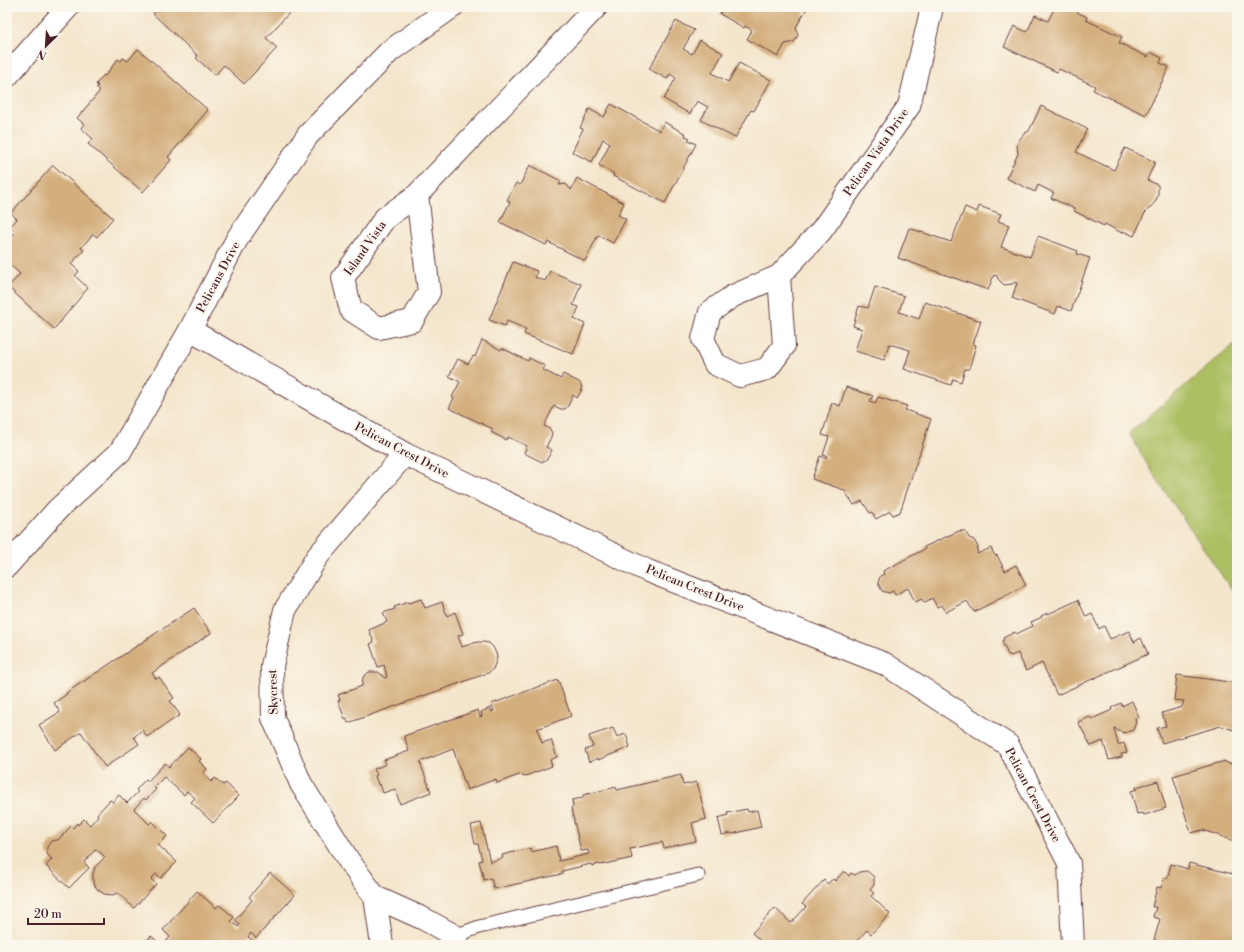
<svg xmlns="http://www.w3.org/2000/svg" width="1244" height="952" font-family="'Libre Bodoni',serif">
	<rect width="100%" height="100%" fill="#fbf7ec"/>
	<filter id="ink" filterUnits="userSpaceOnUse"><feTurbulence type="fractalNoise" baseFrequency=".025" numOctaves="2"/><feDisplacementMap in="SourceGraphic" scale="8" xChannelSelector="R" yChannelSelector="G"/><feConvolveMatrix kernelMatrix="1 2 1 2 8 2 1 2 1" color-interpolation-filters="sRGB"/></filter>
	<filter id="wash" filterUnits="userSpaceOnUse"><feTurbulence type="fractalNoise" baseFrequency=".012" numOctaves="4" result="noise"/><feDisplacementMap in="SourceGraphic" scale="16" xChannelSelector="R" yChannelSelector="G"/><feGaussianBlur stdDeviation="0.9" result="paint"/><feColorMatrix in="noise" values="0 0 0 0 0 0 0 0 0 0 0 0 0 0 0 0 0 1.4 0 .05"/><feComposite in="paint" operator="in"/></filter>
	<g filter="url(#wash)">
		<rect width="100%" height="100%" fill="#f4e6cc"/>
		<polygon fill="#acbf62" stroke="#7b6f46" points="1237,342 1237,598 1150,469 1129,433"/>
		<g id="blocks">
			<g fill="#d4af7e">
				<polygon points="160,7 285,7 290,12 266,38 277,48 244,84 224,65 215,75 196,58 198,56 153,14"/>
				<polygon points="714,7 808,7 796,27 798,35 796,39 794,42 785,44 778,57 747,39 752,30 745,26 744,28 720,14 721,11"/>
				<polygon points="1055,7 1066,7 1078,11 1077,12 1087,17 1086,20 1122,37 1119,43 1148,57 1150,52 1162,58 1160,63 1169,67 1146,115 1093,90 1095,86 1059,69 1057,72 1004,47 1014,26 1027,32 1035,15 1048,21"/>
				<polygon points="676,21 694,30 683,49 692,54 700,40 723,53 712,73 728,82 739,63 771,80 754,111 751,110 735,138 701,120 708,107 697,101 690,114 664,99 676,78 670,74 667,79 649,69"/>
				<polygon points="138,49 208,110 168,157 171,160 143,192 88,144 93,139 81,128 84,124 77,118 100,91 96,88 98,86 96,84 104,75 105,76 118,59 121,61 123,58 128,61"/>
				<polygon points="611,104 660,131 664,122 686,134 685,136 690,138 688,140 696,144 665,203 613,176 614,174 599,165 610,143 603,139 592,162 572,152 583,129 580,128 589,109 604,117"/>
				<polygon points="1041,106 1087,129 1076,152 1114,170 1125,148 1155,162 1147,180 1158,185 1158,194 1156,201 1145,213 1134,236 1123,231 1122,233 1105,224 1104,226 1074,211 1075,209 1051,198 1054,193 1038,185 1035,192 1006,178 1018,154 1017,145 1019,140 1025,133 1029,131"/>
				<polygon points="53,165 113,218 97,237 93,234 81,248 84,250 71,264 79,271 75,276 88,288 54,329 8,287 20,274 7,262 7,242 16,232 10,227 17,219 11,213"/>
				<polygon points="530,165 561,181 559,185 566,184 571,190 577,178 624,203 618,215 626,219 613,243 598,235 585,261 548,242 546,245 500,222 510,202 507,200 516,183 520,185"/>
				<polygon points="979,206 1001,214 998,221 1009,225 1001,247 1030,257 1038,236 1078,251 1077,254 1090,258 1071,311 1058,306 1055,314 1012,298 1017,283 1015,282 1012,284 1004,285 998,279 997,276 994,275 988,290 898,258 909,228 951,242 965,207 977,212"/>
				<polygon points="513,262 537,271 535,277 545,281 550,271 581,284 573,305 579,307 574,319 585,324 573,354 524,334 526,329 507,321 505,326 489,320"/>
				<polygon points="875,287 904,296 899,312 919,319 925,302 981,321 973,344 976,345 969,369 965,369 961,382 953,379 951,385 904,369 910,350 889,344 884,360 855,351 862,329 853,326 859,306 868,308"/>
				<polygon points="482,340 501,350 502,348 528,361 529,358 545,366 543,370 561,379 563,374 579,382 581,384 582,390 577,398 573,395 568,406 565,409 561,409 554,406 544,426 550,429 552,433 551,437 546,447 552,450 546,461 542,462 524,453 527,446 508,437 506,440 491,432 493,429 449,408 454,398 452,397 460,382 449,376 458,359 468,364 473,356 475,357"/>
				<polygon points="846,387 873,396 870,401 875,403 878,397 907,406 905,410 931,419 900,512 893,515 890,511 876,519 872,512 870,513 862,501 854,505 844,490 812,479 820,456 826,458 827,456 823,455 829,437 822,435 832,403 840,406"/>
				<polygon points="961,530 961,532 965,530 969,538 974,540 978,547 977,554 991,548 995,556 997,555 1005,571 1016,565 1026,585 974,612 967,601 946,612 942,605 937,607 932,598 924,603 922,599 915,602 908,588 895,595 893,591 889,593 882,591 878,583 880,576 884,574 883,571 919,552 925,549 924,547"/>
				<polygon points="421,599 425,608 442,602 447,616 455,612 463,634 458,636 462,647 477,642 483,642 489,643 493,647 496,653 497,658 493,669 488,673 348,723 347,718 345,719 338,701 340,700 338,695 362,686 363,677 369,672 378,672 381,674 384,678 387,677 384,665 378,667 370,644 374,642 369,630 387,622 383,613 395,609 394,607 408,602 409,603"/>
				<polygon points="1078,600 1086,617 1092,614 1099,629 1104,626 1110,639 1129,631 1134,642 1141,638 1148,654 1057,695 1042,663 1026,671 1018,653 1011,656 1010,655 1008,655 1002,641 1004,640 1003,638 1015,632 1016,634 1033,626 1031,622 1042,617 1041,616 1048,613 1048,614"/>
				<polygon points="194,608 211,633 152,673 156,679 159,677 174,698 170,701 180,715 147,737 142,730 134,737 139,744 105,767 81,732 55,750 39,725 60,712 54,703 67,694 66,693"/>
				<polygon points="1177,675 1237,683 1237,731 1221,726 1162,743 1157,728 1166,726 1162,713 1182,707 1184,701 1174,700"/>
				<polygon points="558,680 571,716 537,729 542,743 551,740 557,757 550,760 552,766 523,777 522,774 497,783 496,779 467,790 453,749 420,762 431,792 400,804 395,789 383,793 380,784 378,785 375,776 377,775 374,769 386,764 384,760 409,751 404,736 478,710 480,717 482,716 481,712 490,708 492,712 494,711 491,704"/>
				<polygon points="1132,701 1139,717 1135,718 1136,722 1133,730 1125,733 1118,731 1115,728 1114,728 1118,745 1124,743 1127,753 1121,754 1122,757 1109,760 1103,741 1091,746 1078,722 1090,717 1092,719 1112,710 1111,708 1121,703 1122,706"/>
				<polygon points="613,728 617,737 626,734 630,747 598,760 598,758 589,762 585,750 593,747 589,736"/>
				<polygon points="188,747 201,759 199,761 207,769 203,773 211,782 215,778 223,785 226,783 239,796 213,823 191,802 195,798 187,791 184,795 164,777 154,787 156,789 146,800 144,798 134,809 149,824 152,821 167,836 158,845 177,862 161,878 156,874 151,879 156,884 134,908 118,893 112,895 104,894 97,889 93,882 93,874 95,867 105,857 96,849 84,862 89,868 69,888 46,866 52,859 47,854 47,847 51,841 58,840 71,826 73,828 77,823 78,825 84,819 90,825 98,816 97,814 110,800 113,802 119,795 127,803 138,792 136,790 146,779 148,781 165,763 169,767"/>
				<polygon points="1225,761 1225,762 1237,766 1237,842 1203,830 1191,833 1173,776"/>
				<polygon points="681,775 683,785 697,782 706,819 692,823 696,841 664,848 662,842 630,849 632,858 600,865 599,864 592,866 591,864 562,871 562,874 494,889 491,878 484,880 479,861 482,860 478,844 475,844 471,825 481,823 490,862 503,858 502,855 530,848 531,852 556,846 559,861 589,854 588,850 581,851 571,808 573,807 572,800 583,798 583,795 616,787 617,790"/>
				<polygon points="1158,781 1166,808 1144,815 1143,813 1137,814 1131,791 1137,789 1136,787"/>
				<polygon points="747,809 748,812 757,810 761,827 732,834 731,833 722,835 718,818 728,815 727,813"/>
				<polygon points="1189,863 1237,875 1237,945 1171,945 1154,940 1160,919 1153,917 1156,907 1152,907 1157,887 1161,888 1164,878 1167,879 1171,864 1188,869"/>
				<polygon points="844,871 849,876 851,873 855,875 859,872 867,871 874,877 874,885 870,890 874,893 871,896 890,914 871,934 867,930 853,945 765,945 752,933 775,908 791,923 806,907 802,904 824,880 827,884 833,879 835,881"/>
				<polygon points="270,873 295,895 256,938 251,933 248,937 254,942 252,945 163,945 170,937 163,930 197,891 216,908 219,905 234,917 231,921 238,927 240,924 235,920 252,900 249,897"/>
				<polygon points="151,936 162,945 143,945"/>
			</g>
		</g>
	</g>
	<g filter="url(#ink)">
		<use href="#blocks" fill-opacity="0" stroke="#643d43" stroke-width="1"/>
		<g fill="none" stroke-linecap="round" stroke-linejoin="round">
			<g stroke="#643d43" stroke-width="15">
				<polyline id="service" points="455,936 479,927 698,875"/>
			</g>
			<g stroke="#643d43" stroke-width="24">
				<g id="minor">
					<polyline points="7,76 68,7"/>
					<polyline points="417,195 429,292 412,321 379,328 351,310 343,278 385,218 417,195 596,7"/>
					<polyline points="779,276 784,346 767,369 740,376 715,364 703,339 710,312 733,296 779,276 821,231 909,106 932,7"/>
					<polyline points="190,330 405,454 648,571 885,664 1008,745 1069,863 1073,945"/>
					<polyline points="7,566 58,509 120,452 190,330 237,239 308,135 390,51 452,7"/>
					<polyline points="375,897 424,919 455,936 458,945"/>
					<polyline points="382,945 375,897 349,861 301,784 273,718 272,666 285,610 317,557 405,454"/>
				</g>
			</g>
			<use href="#service" stroke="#fff" stroke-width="13"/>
			<use href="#minor" stroke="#fff" stroke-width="22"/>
		</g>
	</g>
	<g text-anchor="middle" stroke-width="4" stroke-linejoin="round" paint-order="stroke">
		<g font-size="12" fill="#4a1f2b" stroke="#fbf7ec">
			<text transform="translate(876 152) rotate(-55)" y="4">Pelican Vista Drive</text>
			<text transform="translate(365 248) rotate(-55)" y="4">Island Vista</text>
			<text transform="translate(218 277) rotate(-62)" y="4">Pelicans Drive</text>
			<text transform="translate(402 450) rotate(28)" y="4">Pelican Crest Drive</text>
			<text transform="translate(695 588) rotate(22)" y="4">Pelican Crest Drive</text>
			<text transform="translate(273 692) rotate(-92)" y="4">Skycrest</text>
			<text transform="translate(1033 795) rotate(62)" y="4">Pelican Crest Drive</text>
		</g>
	</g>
	<rect width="1244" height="952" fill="none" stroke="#fbf7ec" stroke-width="24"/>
	<g transform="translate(46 46) rotate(205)" stroke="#fbf7ec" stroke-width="3" paint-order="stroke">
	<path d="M0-3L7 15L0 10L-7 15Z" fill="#4a1f2b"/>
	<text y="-6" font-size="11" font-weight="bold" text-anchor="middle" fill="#4a1f2b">N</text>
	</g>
	<path d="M28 918v6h76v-6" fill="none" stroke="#4a1f2b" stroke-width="2"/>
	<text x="34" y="918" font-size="12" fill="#4a1f2b" stroke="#fbf7ec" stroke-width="3" paint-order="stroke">20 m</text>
</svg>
